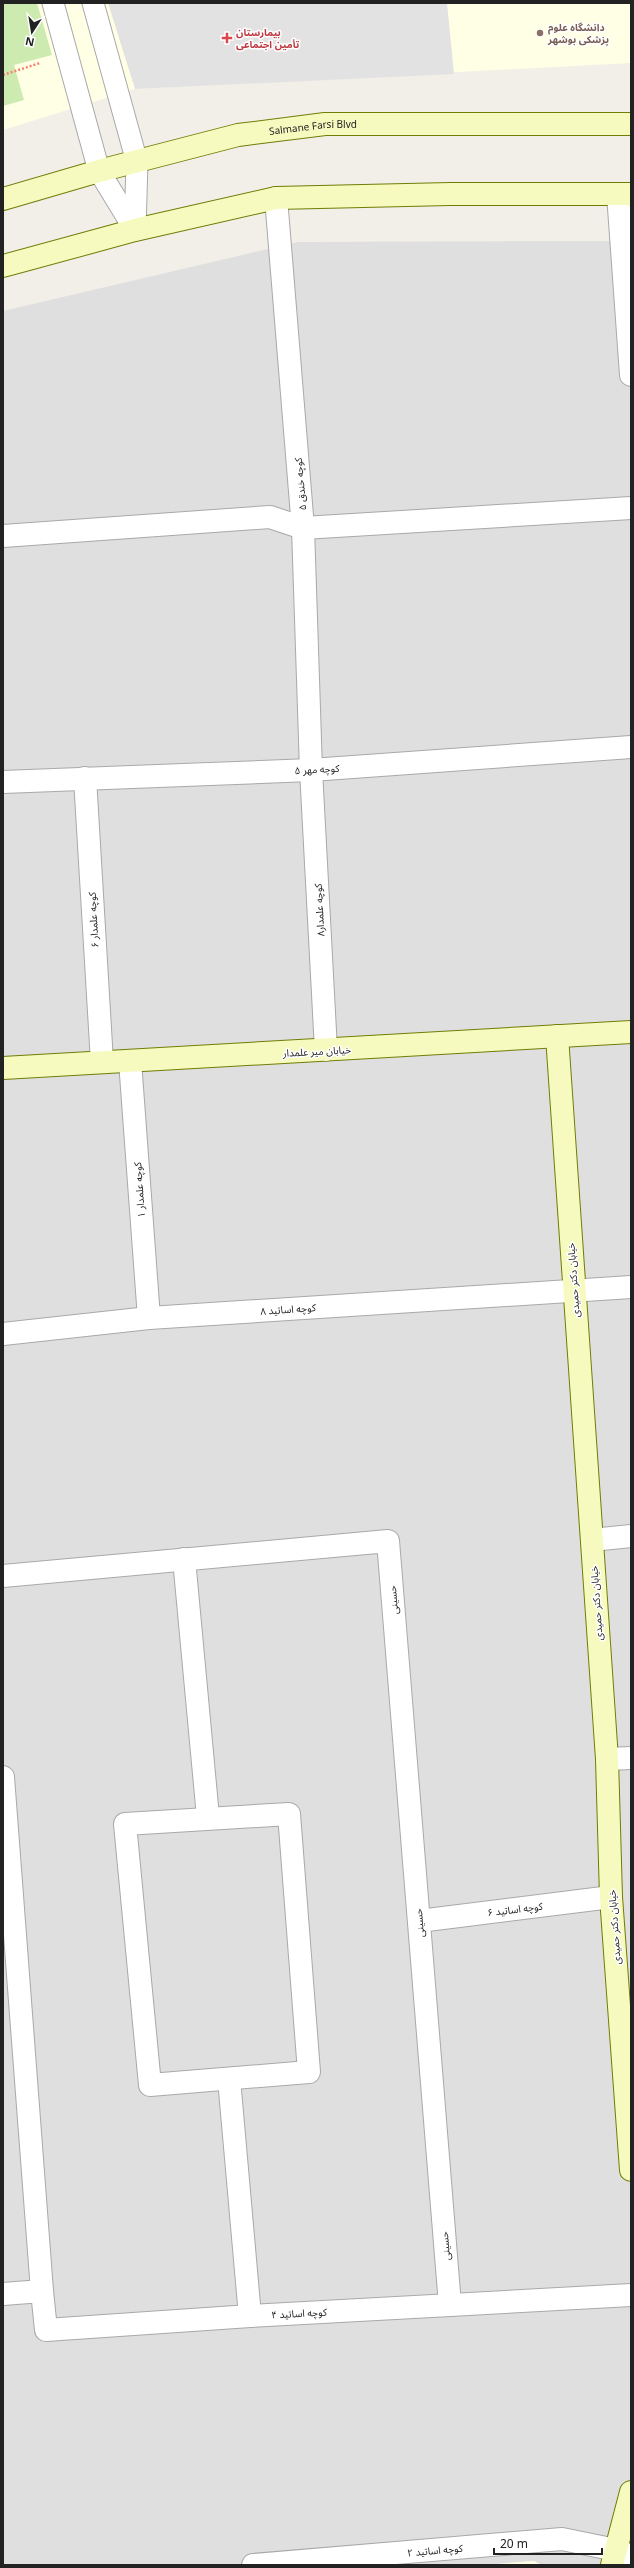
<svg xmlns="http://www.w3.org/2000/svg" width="634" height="2568" font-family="'Noto Sans','Noto Sans Arabic',sans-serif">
	<rect width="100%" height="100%" fill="#f2efe9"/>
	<polygon fill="#e0dfdf" points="631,241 631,2565 541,2565 534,2561 485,2565 3,2565 3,311 298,242"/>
	<g fill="#ffffe5">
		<polygon points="3,3 631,3 631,63 135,89 3,130"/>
		<polygon points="534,2561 541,2565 485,2565"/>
	</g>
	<polygon fill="#cdebb0" points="3,3 37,3 52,55 14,65 24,100 3,106"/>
	<polygon fill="#e2e2e2" points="108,3 447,3 454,74 135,89"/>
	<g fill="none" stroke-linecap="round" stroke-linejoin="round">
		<g stroke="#a9a9a9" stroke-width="23">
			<g id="lane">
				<polyline points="53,3 99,171 135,230"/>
				<polyline points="93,3 137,162 135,230"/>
				<polyline points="616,2550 631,2555"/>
			</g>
		</g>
		<g stroke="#a9a9a9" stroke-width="24">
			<g id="street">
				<polyline points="618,194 631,375"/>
				<polyline points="276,198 303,528 311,770 326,1050"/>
				<polyline points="3,536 270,517 303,528 631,508"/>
				<polyline points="85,778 102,1062"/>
				<polyline points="3,782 311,770 631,747"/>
				<polyline points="130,1061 149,1318"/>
				<polyline points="3,1334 149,1318 631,1287"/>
				<polyline points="592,1540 631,1536"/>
				<polyline points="184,1559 208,1817"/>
				<polyline points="3,1576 388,1541 450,2305"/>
				<polyline points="607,1759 631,1758"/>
				<polyline points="3,1777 42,2291"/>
				<polygon points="289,1814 309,2072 150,2085 125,1824"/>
				<polyline points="419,1921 611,1897"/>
				<polyline points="229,2079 250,2316"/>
				<polyline points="3,2294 42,2291 46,2330 250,2316 631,2295"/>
				<polyline points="253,2565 562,2539 616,2550"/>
			</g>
		</g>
		<g stroke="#707d05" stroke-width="24">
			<g id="secondary">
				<path id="s1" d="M3 199 99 171 238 135 325 124H631"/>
				<polyline points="3,266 135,230 276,198 450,194 631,194"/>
				<polyline points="557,1036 607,1759 611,1897 631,2170"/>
				<polyline points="3,1068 631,1032"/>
				<polyline points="612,2565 631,2492"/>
			</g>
		</g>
		<polyline stroke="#fa8072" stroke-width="2.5" stroke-dasharray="2 2" stroke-linecap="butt" points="3,75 40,63"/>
		<use href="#lane" stroke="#fff" stroke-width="21"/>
		<use href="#street" stroke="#fff" stroke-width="22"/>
		<use href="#secondary" stroke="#f7fabf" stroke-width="22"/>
	</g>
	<circle fill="#8d6e63" stroke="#fff" stroke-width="1.5" cx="540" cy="33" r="4"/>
	<path fill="#e0444e" stroke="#fff" stroke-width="1.5" d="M225 32h4v4h4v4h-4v4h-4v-4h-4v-4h4z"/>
	<g text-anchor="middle" stroke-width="3" stroke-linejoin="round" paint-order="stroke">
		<g font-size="10" font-weight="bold" fill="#785e54" stroke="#fff" text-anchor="start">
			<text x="548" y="31">دانشگاه علوم<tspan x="548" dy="12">پزشکی بوشهر</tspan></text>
		</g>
		<g font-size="10" font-weight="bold" fill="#be3a42" stroke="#fff" text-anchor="start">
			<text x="236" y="36">بیمارستان<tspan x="236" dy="12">تأمین اجتماعی</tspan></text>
		</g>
		<g font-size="10" fill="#222" stroke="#fff">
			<text dy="4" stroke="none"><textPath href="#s1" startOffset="319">Salmane Farsi Blvd</textPath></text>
			<text transform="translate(300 484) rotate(-95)" y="4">کوچه خندق ۵</text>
			<text transform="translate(317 769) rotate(-3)" y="4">کوچه مهر ۵</text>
			<text transform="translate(319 910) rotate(-93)" y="4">کوچه علمدار۸</text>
			<text transform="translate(93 920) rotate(-93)" y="4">کوچه علمدار ۶</text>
			<text transform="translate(317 1051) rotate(-3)" y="4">خیابان میر علمدار</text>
			<text transform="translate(139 1190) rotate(-94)" y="4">کوچه علمدار ۱</text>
			<text transform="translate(573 1280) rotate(-94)" y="4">خیابان دکتر حمیدی</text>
			<text transform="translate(288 1309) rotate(-4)" y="4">کوچه اساتید ۸</text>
			<text transform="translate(393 1600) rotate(-95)" y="4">حسینی</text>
			<text transform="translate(596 1603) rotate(-94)" y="4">خیابان دکتر حمیدی</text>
			<text transform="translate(515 1909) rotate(-7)" y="4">کوچه اساتید ۶</text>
			<text transform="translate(419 1923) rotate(-95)" y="4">حسینی</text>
			<text transform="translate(614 1927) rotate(-94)" y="4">خیابان دکتر حمیدی</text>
			<text transform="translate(445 2246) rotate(-95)" y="4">حسینی</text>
			<text transform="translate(299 2313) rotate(-3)" y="4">کوچه اساتید ۴</text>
			<text transform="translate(435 2550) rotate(-5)" y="4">کوچه اساتید ۲</text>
		</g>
	</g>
	<rect width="634" height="2568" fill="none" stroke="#222222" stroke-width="8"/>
	<g transform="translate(32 32) rotate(192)" stroke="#ffffff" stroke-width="3" paint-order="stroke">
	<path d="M0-3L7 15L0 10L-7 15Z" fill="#222222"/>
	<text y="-6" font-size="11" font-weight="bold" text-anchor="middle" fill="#222222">N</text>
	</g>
	<path d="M494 2548v6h108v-6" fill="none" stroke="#222222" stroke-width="2"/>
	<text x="500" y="2548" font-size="12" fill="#222222" stroke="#ffffff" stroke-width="3" paint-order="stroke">20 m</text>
</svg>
